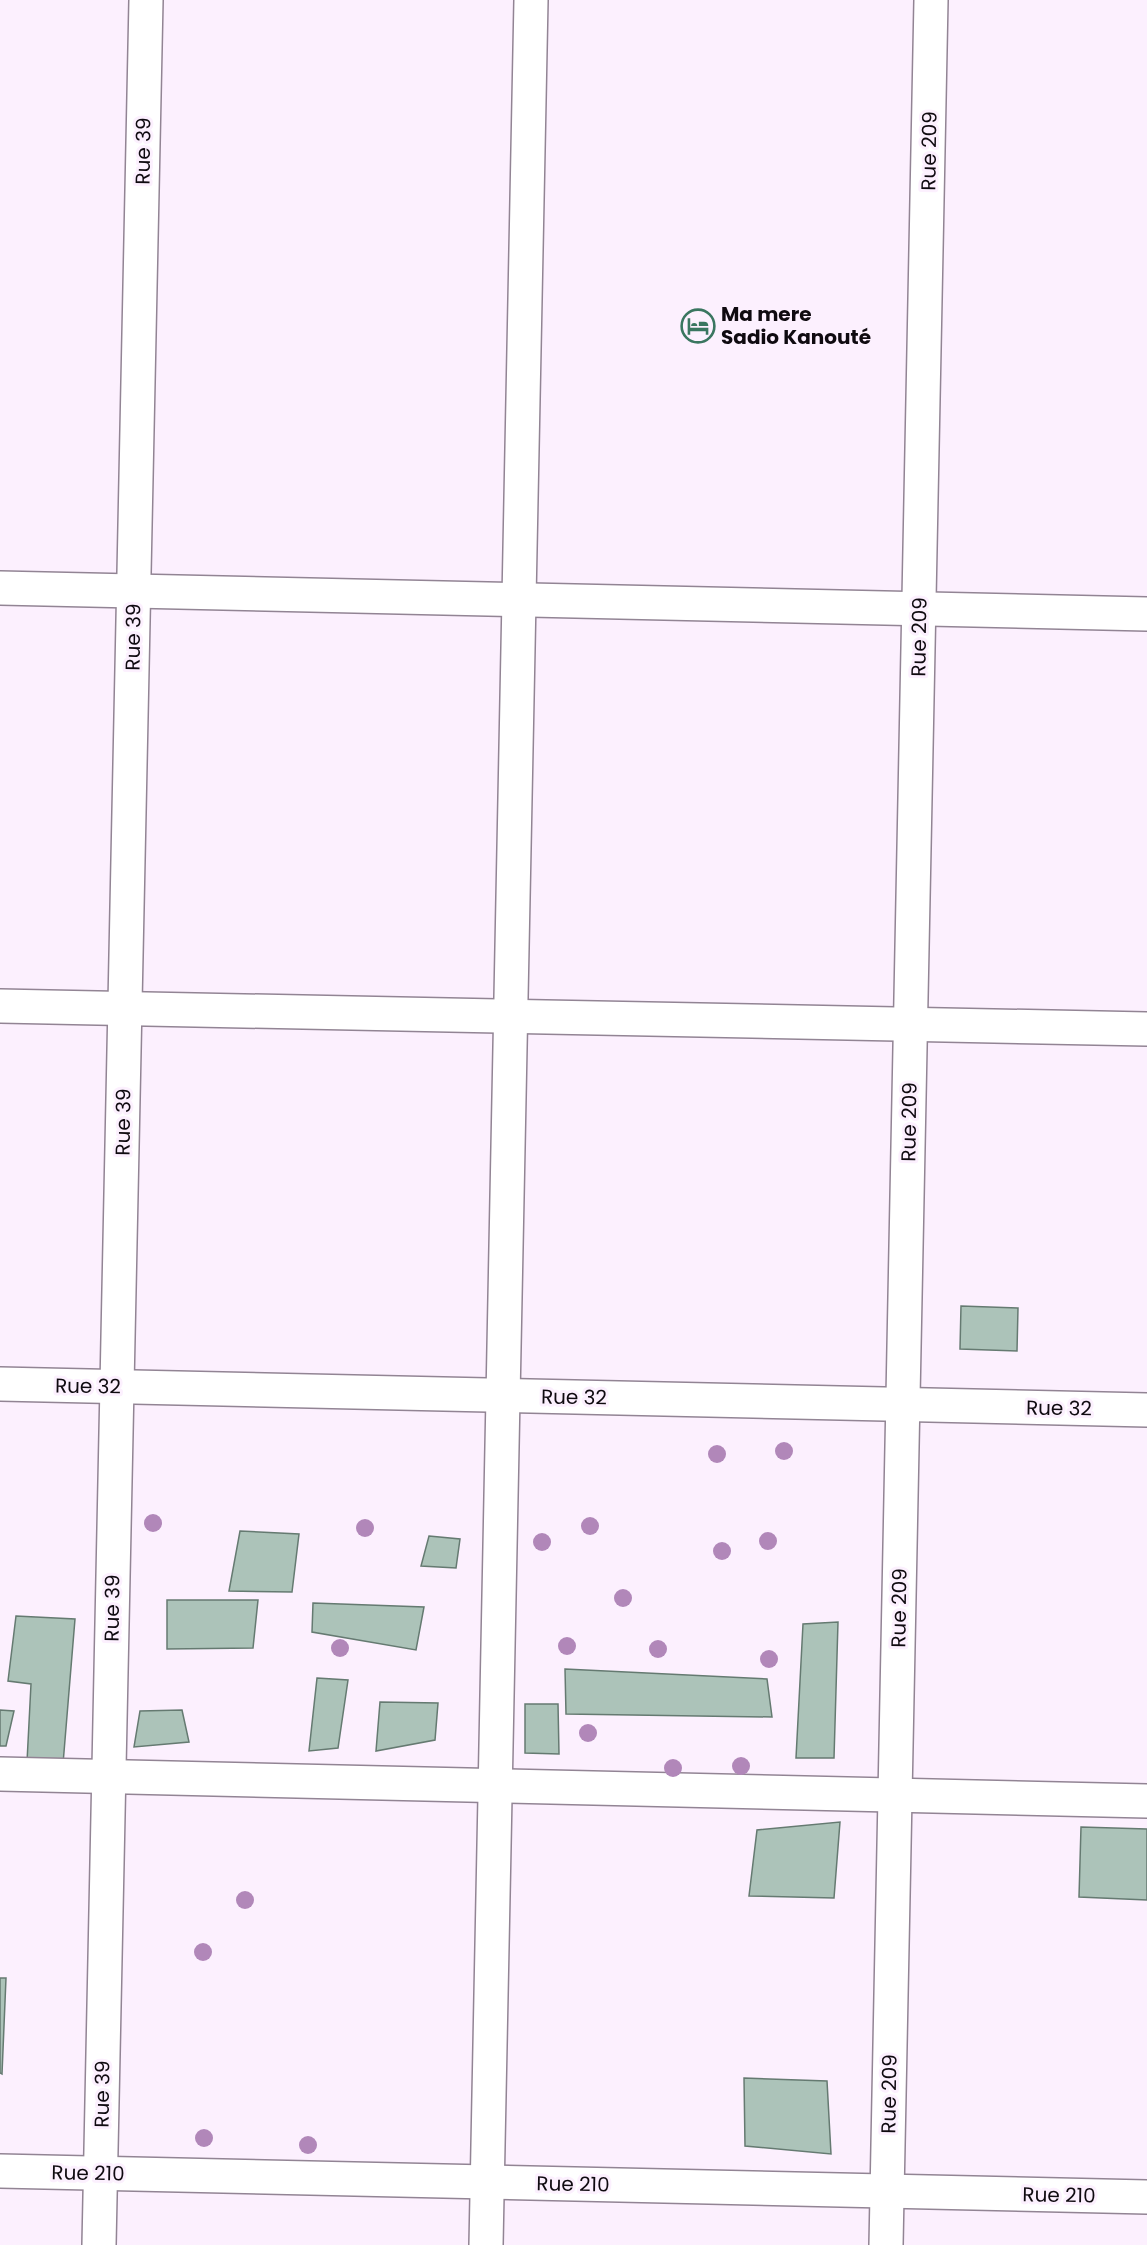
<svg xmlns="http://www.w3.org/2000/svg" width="1147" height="2245" font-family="Poppins,sans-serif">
	<rect width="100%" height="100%" fill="#fcf0fe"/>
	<g fill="#acc3b9" stroke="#657a71" stroke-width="1.5">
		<polygon points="961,1306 1018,1308 1017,1351 960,1349"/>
		<polygon points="240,1531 299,1534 292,1592 229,1591"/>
		<polygon points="429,1536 460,1539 456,1568 421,1566"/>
		<polygon points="167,1600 258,1600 253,1648 167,1649"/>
		<polygon points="313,1603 424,1607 416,1650 312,1632"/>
		<polygon points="16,1616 75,1619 63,1764 27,1762 31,1684 8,1681"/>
		<polygon points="838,1622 834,1758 796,1758 803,1624"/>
		<polygon points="565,1669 767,1679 772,1717 566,1714"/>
		<polygon points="317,1678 348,1680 338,1748 309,1751"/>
		<polygon points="380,1702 438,1703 435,1740 376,1751"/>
		<polygon points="525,1704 558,1704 559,1754 525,1753"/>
		<polygon points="0,1710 14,1711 6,1746 0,1746"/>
		<polygon points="182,1710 189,1742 134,1747 140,1711"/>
		<polygon points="840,1822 834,1898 749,1896 757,1830"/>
		<polygon points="1081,1827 1147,1829 1147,1900 1079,1897"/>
		<polygon points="0,1978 6,1978 2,2074 0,2073"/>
		<polygon points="744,2078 827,2081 831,2154 745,2146"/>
	</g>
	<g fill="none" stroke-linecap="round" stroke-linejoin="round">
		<g stroke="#928494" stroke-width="36">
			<g id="minor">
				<polyline points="0,588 1147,614"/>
				<polyline points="0,1006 1147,1029"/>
				<polyline points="0,1384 1147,1410"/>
				<polyline points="0,1774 1147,1801"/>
				<polyline points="0,2171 1147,2197"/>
				<polyline points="99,2245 146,0"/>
				<polyline points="486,2245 531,0"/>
				<polyline points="886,2245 931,0"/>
			</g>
		</g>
		<use href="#minor" stroke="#fff" stroke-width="33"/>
	</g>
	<g fill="#b187b9">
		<circle cx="784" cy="1451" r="9"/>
		<circle cx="717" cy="1454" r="9"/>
		<circle cx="153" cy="1523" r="9"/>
		<circle cx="590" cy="1526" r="9"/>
		<circle cx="365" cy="1528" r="9"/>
		<circle cx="768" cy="1541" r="9"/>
		<circle cx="542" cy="1542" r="9"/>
		<circle cx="722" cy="1551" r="9"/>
		<circle cx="623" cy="1598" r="9"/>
		<circle cx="567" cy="1646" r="9"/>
		<circle cx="340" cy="1648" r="9"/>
		<circle cx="658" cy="1649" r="9"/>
		<circle cx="769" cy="1659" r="9"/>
		<circle cx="588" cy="1733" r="9"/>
		<circle cx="741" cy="1766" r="9"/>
		<circle cx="673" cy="1768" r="9"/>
		<circle cx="245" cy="1900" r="9"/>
		<circle cx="203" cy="1952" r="9"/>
		<circle cx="204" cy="2138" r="9"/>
		<circle cx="308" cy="2145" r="9"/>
	</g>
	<defs>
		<g id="hotel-ring" transform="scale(1.725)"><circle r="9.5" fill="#fcf0fe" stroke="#3a7660" stroke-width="1.5"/><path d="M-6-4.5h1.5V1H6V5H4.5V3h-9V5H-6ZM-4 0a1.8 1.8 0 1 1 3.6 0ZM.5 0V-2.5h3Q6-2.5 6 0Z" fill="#3a7660"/></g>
	</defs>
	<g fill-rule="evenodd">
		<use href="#hotel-ring" x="698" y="326"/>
	</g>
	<g text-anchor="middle" stroke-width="6" stroke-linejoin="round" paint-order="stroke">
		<g font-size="20" fill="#0f0a10" stroke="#fcf0fe">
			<text transform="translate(143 151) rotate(-89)" y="7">Rue 39</text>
			<text transform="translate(929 151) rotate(-89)" y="7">Rue 209</text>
			<text transform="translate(133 637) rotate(-89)" y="7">Rue 39</text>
			<text transform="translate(919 637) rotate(-89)" y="7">Rue 209</text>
			<text transform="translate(123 1122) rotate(-89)" y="7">Rue 39</text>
			<text transform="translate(909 1122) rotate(-89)" y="7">Rue 209</text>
			<text transform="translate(88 1386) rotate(1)" y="7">Rue 32</text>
			<text transform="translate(574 1397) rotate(1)" y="7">Rue 32</text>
			<text transform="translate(1059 1408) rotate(1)" y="7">Rue 32</text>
			<text transform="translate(112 1608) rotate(-89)" y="7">Rue 39</text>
			<text transform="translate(899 1608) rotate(-89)" y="7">Rue 209</text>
			<text transform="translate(102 2094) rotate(-89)" y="7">Rue 39</text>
			<text transform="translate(889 2094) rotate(-89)" y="7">Rue 209</text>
			<text transform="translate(88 2173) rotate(1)" y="7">Rue 210</text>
			<text transform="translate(573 2184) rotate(1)" y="7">Rue 210</text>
			<text transform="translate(1059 2195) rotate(1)" y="7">Rue 210</text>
		</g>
		<g font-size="20" font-weight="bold" fill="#0f0a10" stroke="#fcf0fe" text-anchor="start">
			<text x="721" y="321">Ma mere<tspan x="721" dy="23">Sadio Kanouté</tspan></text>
		</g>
	</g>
</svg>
